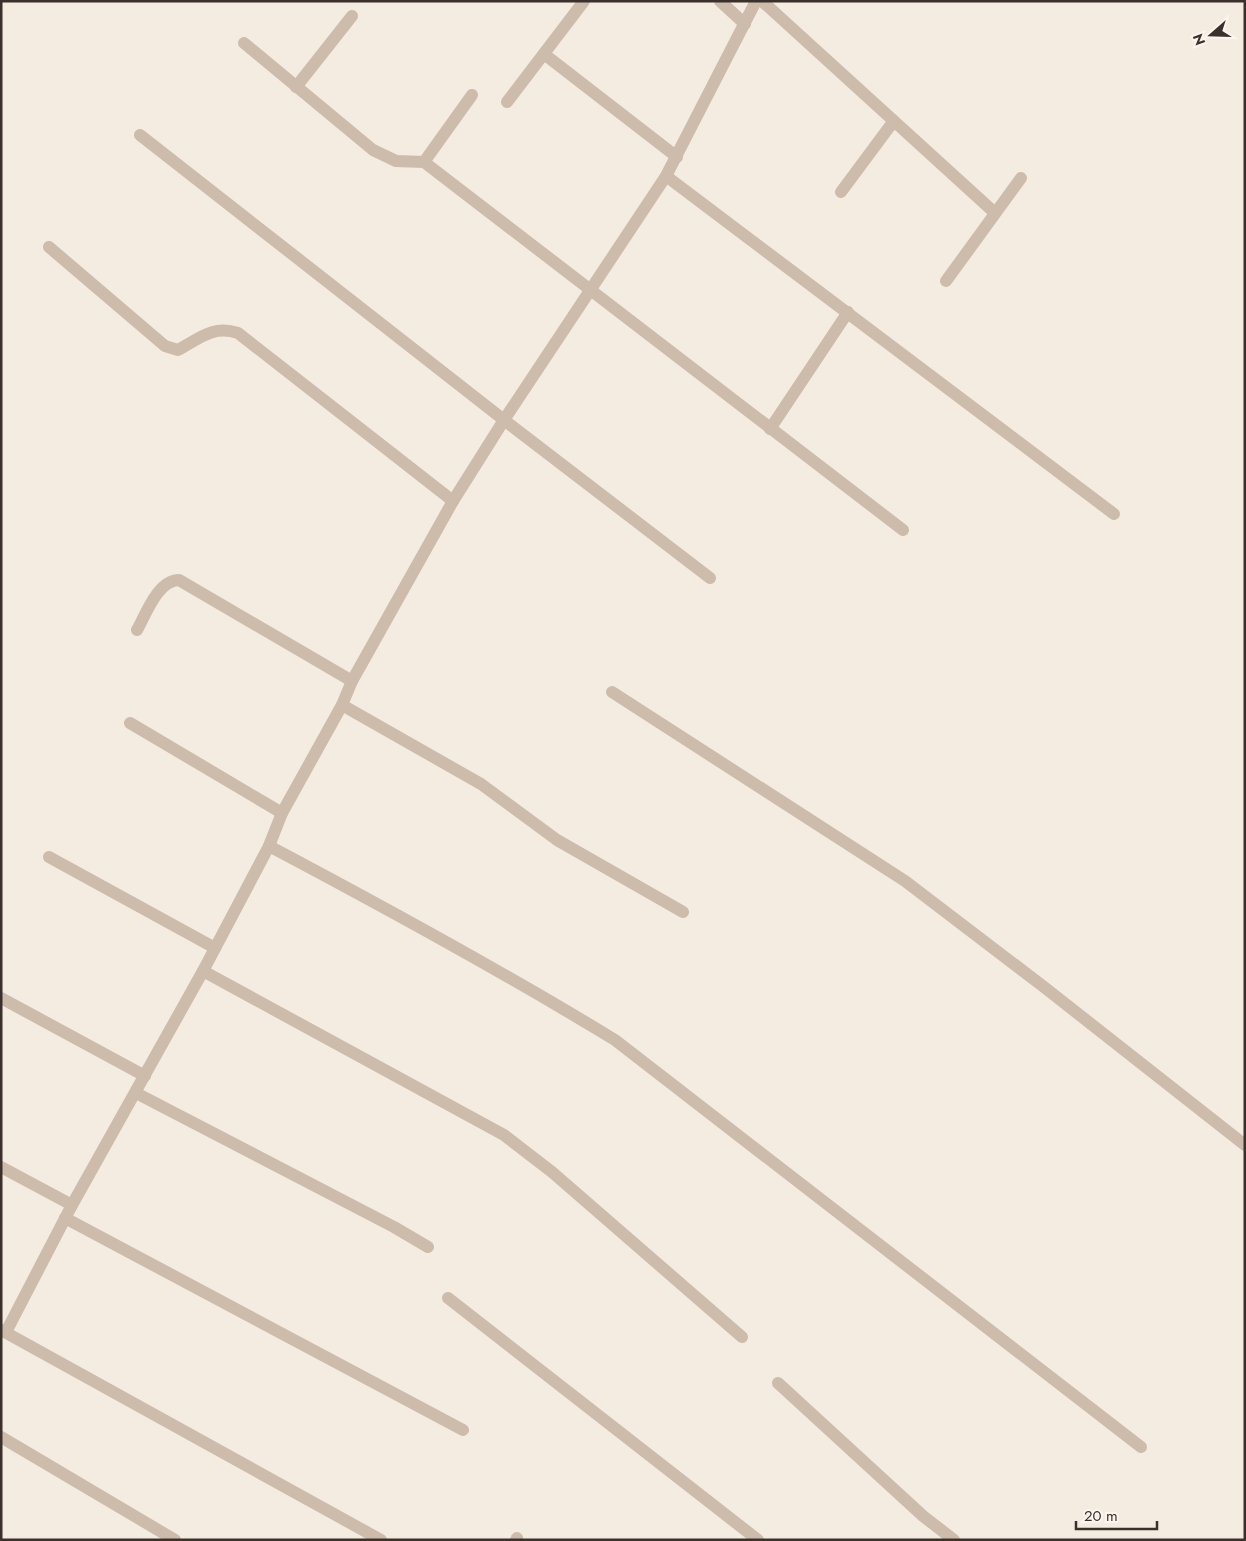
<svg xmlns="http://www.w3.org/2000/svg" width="1246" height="1541" font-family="Jost,sans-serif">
	<rect width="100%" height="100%" fill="#f4ebe1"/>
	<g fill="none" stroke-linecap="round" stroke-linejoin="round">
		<g stroke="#cdbbac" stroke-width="12">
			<polyline points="720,1 745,24"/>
			<polyline points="762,1 995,213"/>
			<polyline points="244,43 373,150 396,161 424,162 903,530"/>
			<polyline points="544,54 677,157"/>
			<polyline points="296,87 352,16"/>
			<polyline points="507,102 584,1"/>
			<polyline points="140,135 504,420 710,578"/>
			<polyline points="424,162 472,95"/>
			<polyline points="666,176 1114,514"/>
			<polyline points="841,192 893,122"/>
			<path d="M49 247 165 346 178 350C200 338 213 325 238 333L453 501"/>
			<polyline points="946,281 1021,178"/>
			<polyline points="770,429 848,312"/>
			<path d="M137 630C146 614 158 580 179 580L352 681"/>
			<polyline points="612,692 905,881 1044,987 1245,1145"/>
			<polyline points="342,705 481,784 557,840 683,912"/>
			<polyline points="130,723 282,813"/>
			<path d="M269 846C386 908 502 971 615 1040L1141 1447"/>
			<polyline points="49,857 215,948"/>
			<polyline points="203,971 504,1135 552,1172 742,1337"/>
			<polyline points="1,998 145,1076"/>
			<polyline points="136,1093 394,1227 428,1247"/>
			<polyline points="1,1167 72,1205"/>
			<polyline points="65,1218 463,1430"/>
			<polyline points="448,1298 758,1540"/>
			<polyline points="1,1330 381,1540"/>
			<polyline points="6,1332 72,1205 203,971 269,846 282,813 342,705 352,681 453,501 504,420 666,176 756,1"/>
			<polyline points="778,1383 923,1516 954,1540"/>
			<polyline points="1,1437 175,1540"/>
			<polyline points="516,1540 517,1538"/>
		</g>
	</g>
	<rect width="1246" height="1541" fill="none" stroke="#3b302b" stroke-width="5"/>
	<g transform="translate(1211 35) rotate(250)" stroke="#fbf5ee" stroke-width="4" paint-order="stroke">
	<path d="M0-4L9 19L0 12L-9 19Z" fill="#3b302b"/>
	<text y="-8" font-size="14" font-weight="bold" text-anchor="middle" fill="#3b302b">N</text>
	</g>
	<path d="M1076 1521v8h81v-8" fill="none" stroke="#3b302b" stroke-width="2.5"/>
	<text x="1084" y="1521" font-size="15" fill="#3b302b" stroke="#fbf5ee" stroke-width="4" paint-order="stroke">20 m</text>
</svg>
